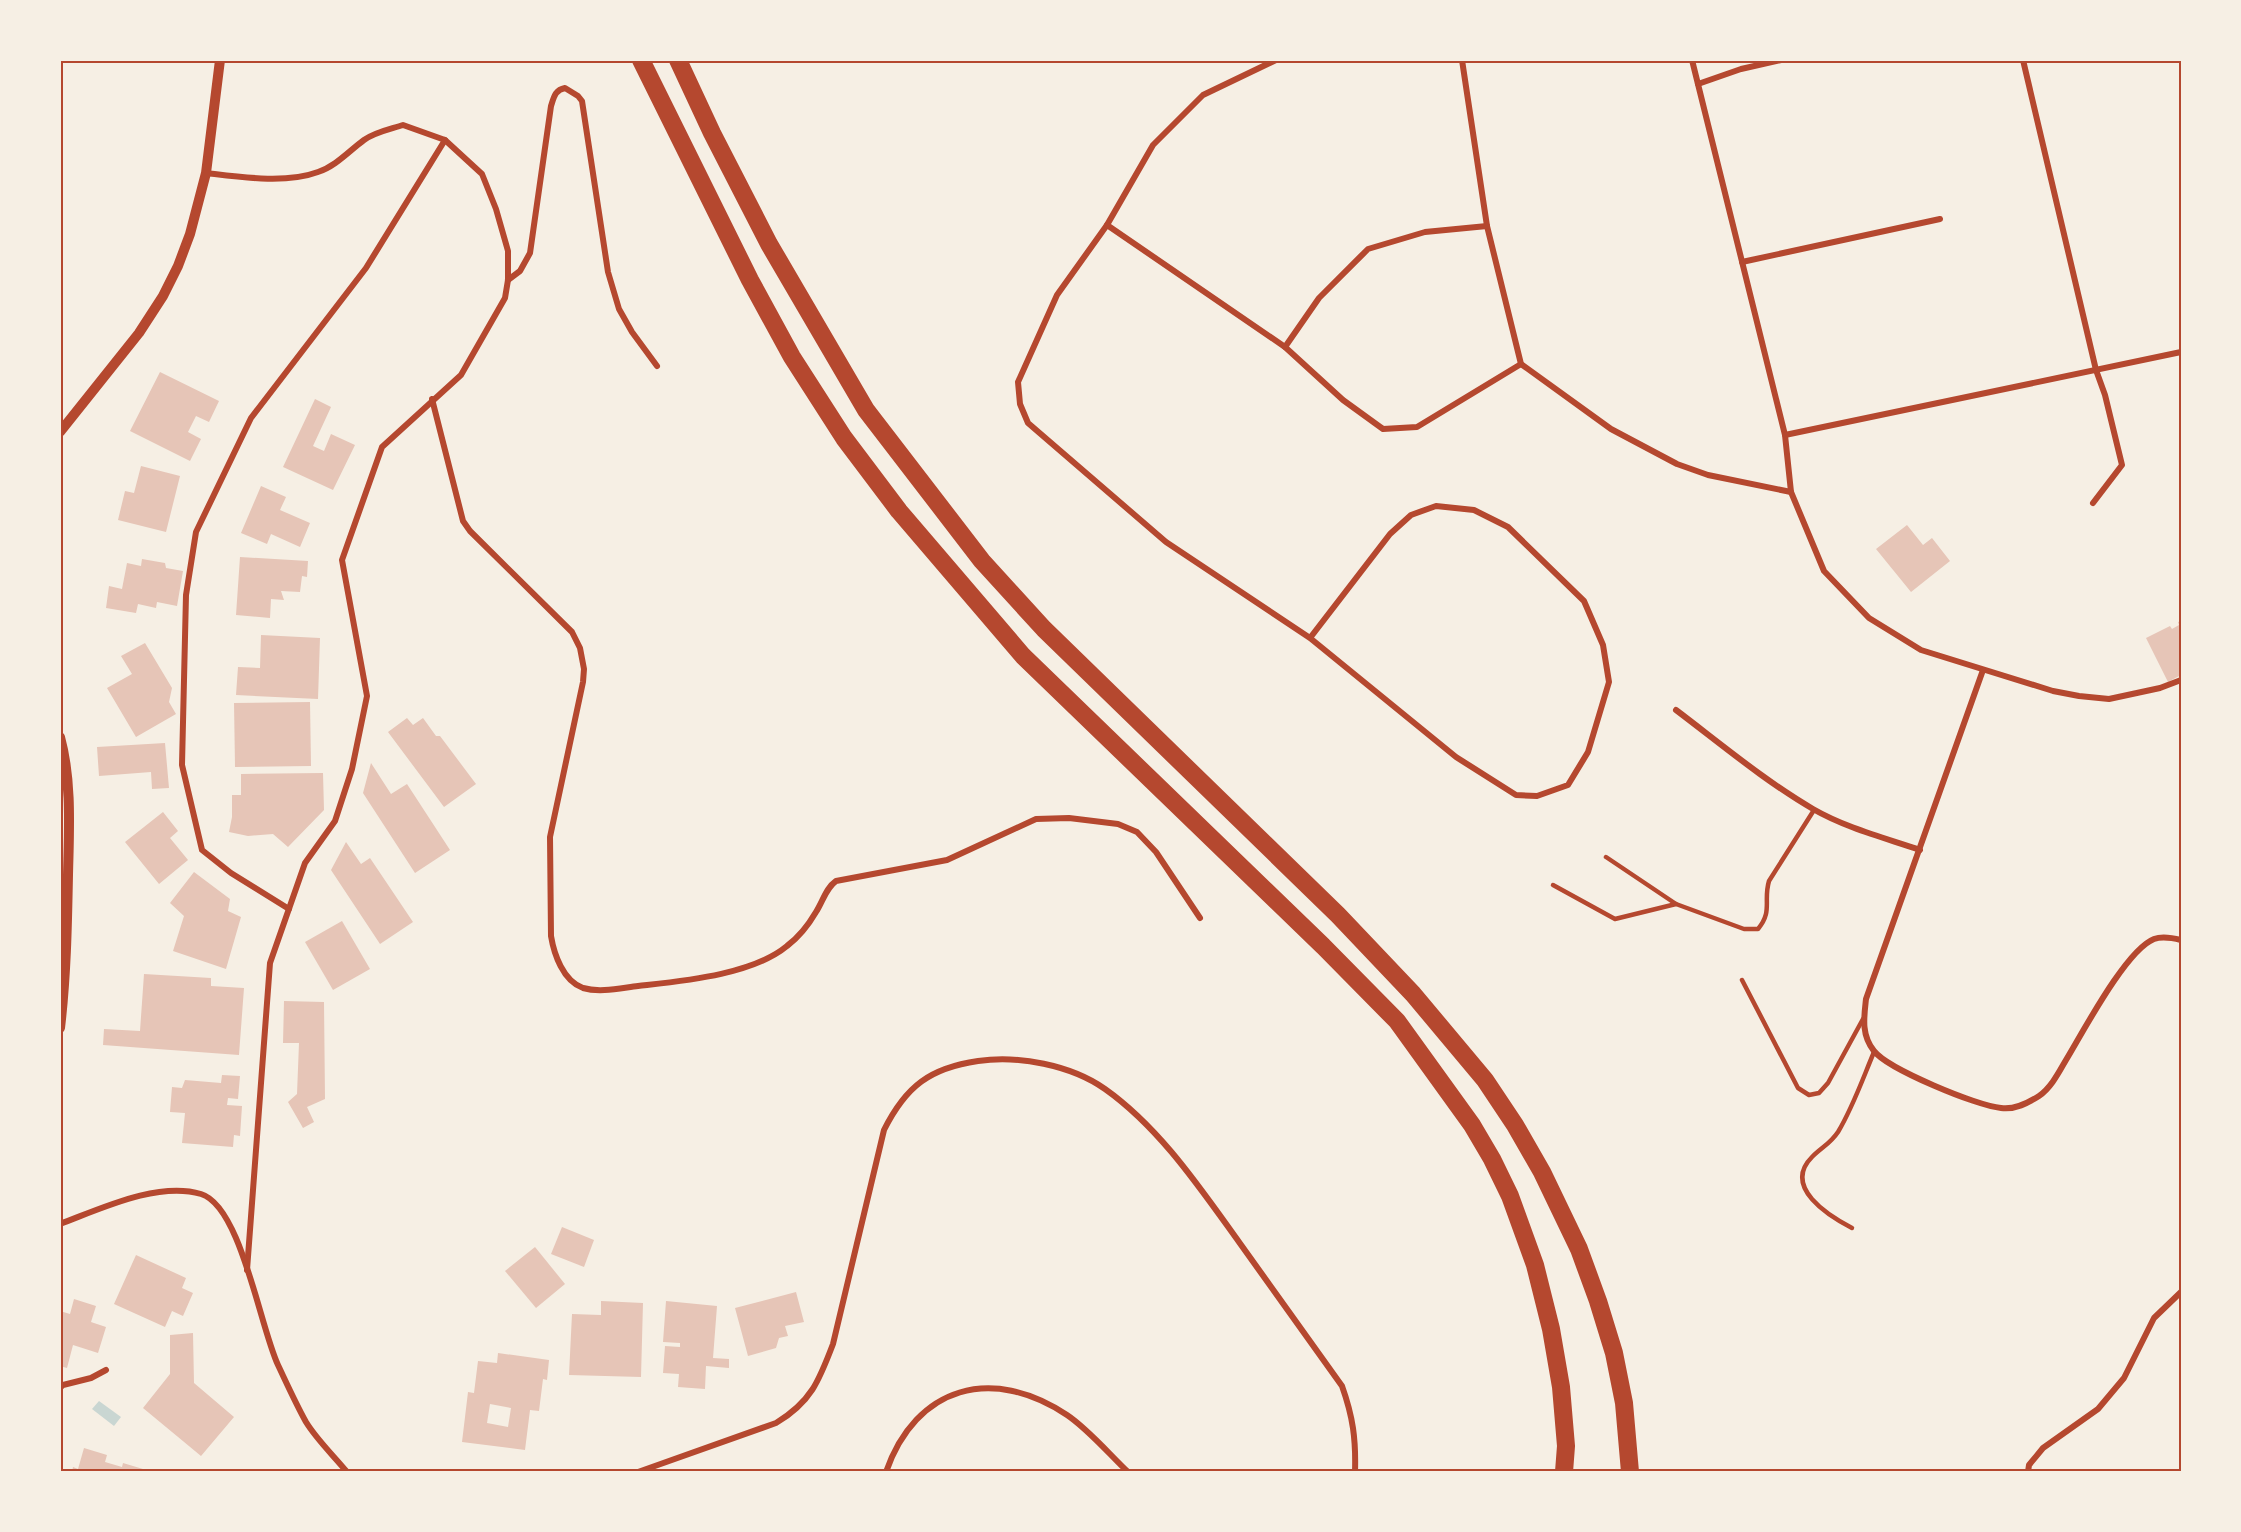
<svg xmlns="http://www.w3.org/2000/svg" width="2241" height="1532" font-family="Helvetica,sans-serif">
	<rect width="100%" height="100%" fill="#f6efe4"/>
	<polygon fill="#c9d6d2" points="99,1401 121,1417 114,1426 92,1409"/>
	<g fill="#e6c5b7" fill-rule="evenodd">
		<polygon points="160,372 219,401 209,422 196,416 188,432 201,439 190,461 130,431"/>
		<polygon points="315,399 331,407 313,446 324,451 331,434 355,445 333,490 283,467"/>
		<polygon points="141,466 180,476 166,532 118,520 125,491 134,493"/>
		<polygon points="261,486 286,497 280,510 310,523 300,547 271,534 267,544 241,533"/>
		<polygon points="1907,525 1923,545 1932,538 1950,561 1911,592 1876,549"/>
		<polygon points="240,557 308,561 307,577 302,576 300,592 281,591 284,600 271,599 270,618 236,615"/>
		<polygon points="142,559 165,563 166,568 183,571 177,606 157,602 156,608 138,604 136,613 106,608 109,586 122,589 127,563 141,566"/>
		<polygon points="2181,621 2181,675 2168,682 2146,638 2170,626 2172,629 2179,625 2178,622"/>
		<polygon points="261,635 320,638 318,699 236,695 238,667 260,668"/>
		<polygon points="145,643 172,688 169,702 176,714 136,737 107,688 132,674 121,656"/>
		<polygon points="310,702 311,766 235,767 234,703"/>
		<polygon points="407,718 413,725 423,718 436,736 440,736 476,784 444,807 388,732"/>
		<polygon points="165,743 169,788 152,789 151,772 99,776 97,747"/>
		<polygon points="371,763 391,794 407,784 450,850 415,873 363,793"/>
		<polygon points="323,773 324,810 288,847 273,834 248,836 229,832 232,817 232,795 241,795 241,774"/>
		<polygon points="163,812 178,831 170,838 188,860 159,884 125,842"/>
		<polygon points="346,842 361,864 370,858 413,922 380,944 331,870"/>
		<polygon points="194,872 230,899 228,911 241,917 226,969 173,951 184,916 170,903"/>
		<polygon points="342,921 370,969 333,990 305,942"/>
		<polygon points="144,974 211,978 211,986 244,988 239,1055 103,1045 104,1029 140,1031"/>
		<polygon points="284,1001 324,1002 325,1099 307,1107 314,1122 303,1128 288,1102 297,1094 299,1043 283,1043"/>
		<polygon points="222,1075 240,1076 238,1099 228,1098 227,1105 242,1106 240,1136 234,1135 233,1147 182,1143 185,1113 170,1112 172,1087 182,1088 185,1080 221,1083"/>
		<polygon points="562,1227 594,1240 584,1267 551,1254"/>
		<polygon points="535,1247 565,1284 536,1308 505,1271"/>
		<polygon points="136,1255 186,1278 182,1288 193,1293 183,1316 172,1311 165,1327 114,1304"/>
		<polygon points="796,1292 804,1322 785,1326 788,1336 779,1338 776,1348 748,1356 735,1308"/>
		<polygon points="74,1299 96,1306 91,1322 106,1327 98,1353 73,1345 67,1368 60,1366 60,1311 70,1314"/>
		<polygon points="601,1301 643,1303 641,1377 569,1375 572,1314 601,1315"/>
		<polygon points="666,1301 717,1306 713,1358 729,1359 729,1368 706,1366 705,1389 678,1387 679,1374 663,1373 665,1346 680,1347 680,1343 663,1342"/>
		<polygon points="193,1333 194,1383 234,1417 201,1456 143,1408 170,1374 170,1335"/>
		<path d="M498 1353 549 1360 547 1380 543 1379 539 1411 530 1410 525 1450 462 1442 468 1392 474 1393 478 1361 497 1363ZM490 1404 511 1408 508 1427 487 1423Z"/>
		<polygon points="84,1448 107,1455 105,1462 122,1467 123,1463 153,1472 72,1472 73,1467 78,1469"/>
	</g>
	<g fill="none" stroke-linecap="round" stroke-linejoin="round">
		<g stroke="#b5482f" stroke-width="4.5">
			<path d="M1606 857 1676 904 1744 929H1758C1773 911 1763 901 1769 881L1814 810"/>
			<polyline points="1553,885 1615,919 1676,904"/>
			<polyline points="1742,980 1798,1088 1809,1095 1819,1093 1828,1083 1863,1019"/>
			<path d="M1852 1228C1829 1216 1782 1187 1812 1157 1822 1147 1830 1144 1838 1132 1853 1107 1863 1078 1874 1052"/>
		</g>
		<g stroke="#b5482f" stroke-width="6">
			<polyline points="1276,60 1203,95 1153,145 1107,225 1057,295 1018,382 1020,404 1028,423 1166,542 1310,638 1456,757 1516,795 1537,796 1568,785 1588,752 1609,682 1603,645 1584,601 1508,527 1474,510 1436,506 1411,515 1390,534 1310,638"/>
			<polyline points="1462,60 1487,226 1521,364 1611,429 1677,464 1708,475 1791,492"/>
			<polyline points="1692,60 1785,435 1791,492 1824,571 1869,618 1921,650 2053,691 2079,696 2109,699 2160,688 2181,680"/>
			<polyline points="2023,60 2096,370 2105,395 2122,465 2093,503"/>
			<polyline points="1698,84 1741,69 1781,60"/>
			<path d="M206 173C240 177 286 184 318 172 336 166 349 151 364 140 375 132 391 129 403 125L445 140 482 174 496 209 508 251V280L505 298 461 375 382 447 342 560 367 696 352 769 335 821 305 863 270 963 247 1270"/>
			<polyline points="1107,225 1285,347 1343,400 1383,429 1417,427 1521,364"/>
			<polyline points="1742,262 1940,219"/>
			<path d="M508 280 520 271 530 253 551 106C554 97 555 90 565 88L578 96 582 101 608 272 619 309 632 332 657 366"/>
			<polyline points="1285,347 1319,298 1368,249 1425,232 1487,226"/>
			<path d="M432 399 463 521 470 531 572 632 580 648 584 669 583 682 550 837 551 936C554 954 563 981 583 988 600 993 621 988 638 986 682 981 752 975 787 946 799 937 809 924 816 912 823 901 826 888 836 881L947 860 1036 819 1069 818 1118 824 1137 832 1156 852 1200 918"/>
			<polyline points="1785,435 2181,352"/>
			<path d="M1983 670 1866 999C1864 1017 1861 1035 1874 1051 1888 1069 1977 1106 2001 1108 2015 1110 2028 1103 2039 1096 2051 1088 2059 1072 2066 1060 2083 1032 2126 950 2154 939 2162 936 2173 938 2181 940"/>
			<path d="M1676 710C1721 744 1765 781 1813 809 1846 828 1885 838 1920 850"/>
			<polyline points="289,909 231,873 202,850 182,765 186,595 196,532 251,418 366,268 445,140"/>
			<path d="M60 1224C100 1209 158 1181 201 1194 241 1206 260 1327 278 1365 287 1384 296 1404 306 1422 317 1440 334 1456 347 1472"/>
			<polyline points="60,1388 63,1385 91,1378 106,1370"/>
			<path d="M638 1472 776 1423C811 1402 819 1381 833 1344L884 1130C906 1086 930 1068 978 1061 1018 1055 1071 1065 1105 1089 1160 1128 1200 1188 1239 1242 1273 1290 1308 1338 1342 1386 1353 1417 1356 1439 1355 1472"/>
			<path d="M886 1472C916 1386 992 1365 1067 1415 1088 1429 1109 1454 1128 1472"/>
			<polyline points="2028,1472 2029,1465 2043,1448 2098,1409 2124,1378 2154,1318 2181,1292"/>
		</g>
		<g stroke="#b5482f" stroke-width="10">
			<polyline points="60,432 139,333 163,296 178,266 190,234 206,173 220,60"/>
			<path d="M60 737C72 781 69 830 68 875 67 926 66 977 60 1028"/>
		</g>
		<g stroke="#b5482f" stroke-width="18">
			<polyline points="641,60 750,280 792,357 844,438 899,511 1023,656 1323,946 1397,1021 1472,1125 1492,1159 1510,1196 1535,1265 1551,1329 1561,1387 1566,1446 1564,1472"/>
			<polyline points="678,60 712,133 769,244 866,410 982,561 1044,629 1338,915 1413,994 1485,1080 1515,1125 1542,1172 1579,1249 1598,1301 1614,1353 1624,1403 1630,1472"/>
		</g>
	</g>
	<rect width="2241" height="1532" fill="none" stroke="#f6efe4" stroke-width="123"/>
	<rect x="62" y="62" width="2118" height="1408" fill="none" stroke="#b5482f" stroke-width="2"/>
</svg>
